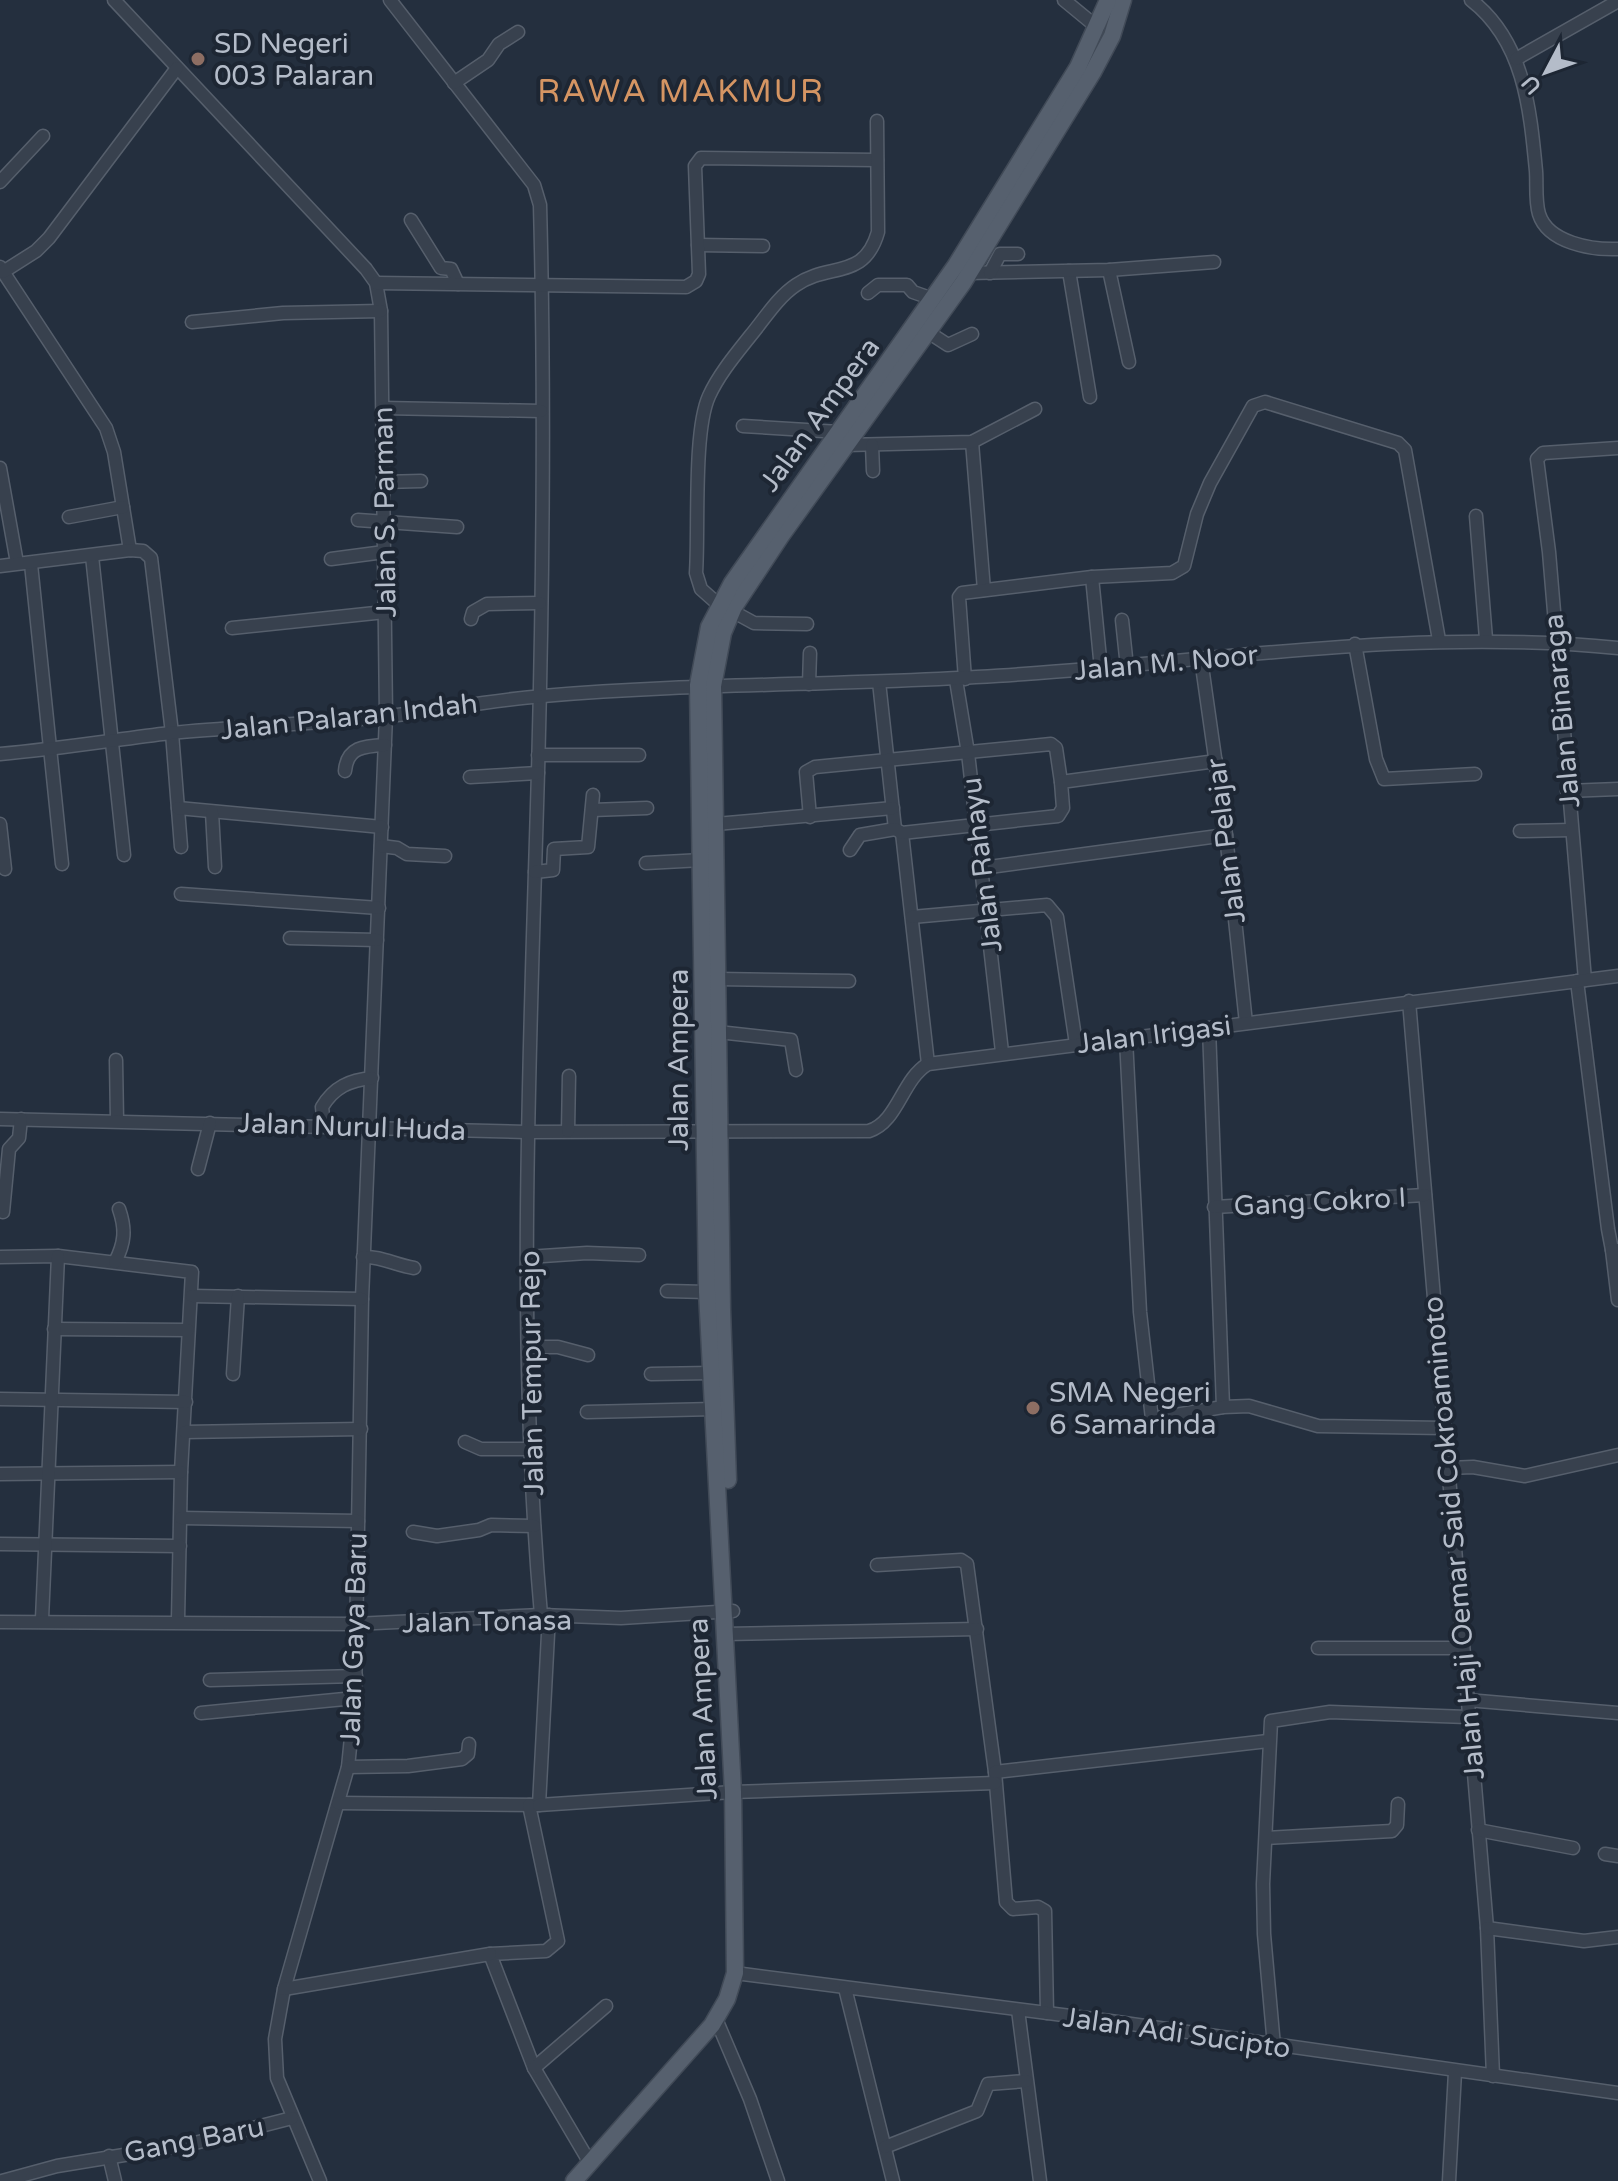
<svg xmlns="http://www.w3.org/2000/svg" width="1618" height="2181" font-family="'Varela Round',sans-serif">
	<rect width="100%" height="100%" fill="#242f3e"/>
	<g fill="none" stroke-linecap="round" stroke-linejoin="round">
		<g stroke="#565f6c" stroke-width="15">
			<g id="minor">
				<polyline points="114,0 366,269 376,283 381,311 386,716 362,1299 355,1698 348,1767 284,1989 275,2039 277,2078 320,2181"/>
				<path d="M390 0 534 185 540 205C545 394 543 584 538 772 530 1053 516 1335 541 1615"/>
				<polyline points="1064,0 1098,28"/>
				<path d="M1471 0C1524 41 1530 108 1536 171 1537 184 1535 201 1539 214 1548 243 1592 250 1618 249"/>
				<polyline points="1516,59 1618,1"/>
				<polyline points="454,83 488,60 499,44 518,32"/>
				<polyline points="0,182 43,136"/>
				<polyline points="411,220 441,268 451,269 458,284"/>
				<polyline points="698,245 763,246"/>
				<polyline points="0,267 106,428 114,452 130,550"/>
				<polyline points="1109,270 1129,362"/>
				<polyline points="1069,271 1090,397"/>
				<polyline points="3,272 36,251 49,238 177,68"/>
				<polyline points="968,273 1109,270 1214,262"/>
				<polyline points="990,273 1000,254 1018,254"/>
				<polyline points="376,283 686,287 696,281 699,274 695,166 701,158 877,160"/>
				<polyline points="868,293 878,285 907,285 913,292 933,299"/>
				<polyline points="192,322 283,313 381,311"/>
				<polyline points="928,332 948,345 972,334"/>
				<polyline points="383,408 541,411"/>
				<polyline points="743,426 839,432"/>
				<polyline points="972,442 984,590"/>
				<polyline points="846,445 972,442 1035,409"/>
				<polyline points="872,445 873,471"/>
				<polyline points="0,468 17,563"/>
				<polyline points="383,482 421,481"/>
				<polyline points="1476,516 1486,639"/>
				<polyline points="69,517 123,507"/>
				<polyline points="358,520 457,527"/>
				<polyline points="92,556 124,855"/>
				<polyline points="331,559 384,552"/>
				<polyline points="31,564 62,864"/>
				<polyline points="0,566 130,550 143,551 151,558 172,733 181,847"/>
				<polyline points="1092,577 1101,669"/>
				<path d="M719 605 701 589 696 573C699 529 693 431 709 396 719 374 736 354 751 335 765 318 778 297 796 285 829 262 864 281 878 232L877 121"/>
				<polyline points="732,611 754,623 807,624"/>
				<polyline points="471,619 473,612 487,604 540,603"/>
				<polyline points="1122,620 1127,667"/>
				<polyline points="232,628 385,612"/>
				<polyline points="1355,644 1376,759 1384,779 1475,774"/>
				<polyline points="1201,659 1226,835 1246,1023"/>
				<polyline points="965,679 959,597 962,593 1092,577 1172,573 1184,566 1197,514 1210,483 1253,406 1265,402 1398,443 1405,450 1439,640"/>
				<polyline points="956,680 968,753 1002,1052"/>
				<polyline points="879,682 895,829"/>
				<polyline points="809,684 810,653"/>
				<path d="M0 754C57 749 113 740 170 733 243 726 317 724 390 716 441 710 492 700 543 696 703 682 864 686 1024 674 1223 660 1419 628 1618 648"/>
				<polyline points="538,755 639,755"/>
				<path d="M345 771C347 747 364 746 385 745"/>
				<polyline points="470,777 538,773"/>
				<polyline points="1567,791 1618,789"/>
				<polyline points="178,808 382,827"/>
				<polyline points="592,810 647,808"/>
				<polyline points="212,812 215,867"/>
				<polyline points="810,817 806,772 815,767 1051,744 1056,748 1061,782"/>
				<polyline points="0,824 5,869"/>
				<polyline points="716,824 893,808"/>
				<polyline points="1520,831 1571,830"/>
				<polyline points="902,833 928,1064"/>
				<polyline points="381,846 397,848 407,854 445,856"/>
				<polyline points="850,850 860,835 895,829 902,833 1058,816 1063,808 1061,782 1216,761"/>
				<polyline points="646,863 702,860"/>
				<polyline points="982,868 1226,835"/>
				<polyline points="535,872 553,870 554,849 588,847 593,795"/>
				<polyline points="181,894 379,908"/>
				<polyline points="912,917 1047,905 1057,917 1076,1044"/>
				<polyline points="290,938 377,940"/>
				<polyline points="718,979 849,981"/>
				<polyline points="1585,980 1549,552 1537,459 1543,453 1618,448"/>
				<polyline points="1577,981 1608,1229 1612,1250 1618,1250"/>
				<polyline points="1409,1001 1487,1928 1493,2076"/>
				<polyline points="1209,1028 1223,1407"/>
				<polyline points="718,1032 791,1040 796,1070"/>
				<polyline points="1126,1039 1140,1312 1152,1419 1223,1407 1249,1406 1318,1426 1444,1428"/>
				<polyline points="116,1060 117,1121"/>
				<path d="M0 1119 526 1132 869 1131C898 1122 902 1079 928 1064L1618 976"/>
				<path d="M324 1125 322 1107C334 1087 350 1080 372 1078"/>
				<polyline points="568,1131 569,1076"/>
				<polyline points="198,1169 210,1123"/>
				<polyline points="1214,1207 1425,1195"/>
				<polyline points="3,1212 9,1149 19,1138 21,1119"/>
				<polyline points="1612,1250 1618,1300"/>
				<polyline points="0,1257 58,1256 192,1272 181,1472 178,1620"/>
				<path d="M363 1257C381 1256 395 1265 414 1268"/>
				<polyline points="528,1257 587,1253 639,1255"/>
				<path d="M115 1262C125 1243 126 1229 119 1209"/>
				<polyline points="667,1291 707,1292"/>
				<polyline points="192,1296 362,1299"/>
				<polyline points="54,1329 188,1330"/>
				<polyline points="529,1347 558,1347 588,1355"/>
				<polyline points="233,1374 238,1296"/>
				<polyline points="651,1374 712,1373"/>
				<polyline points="0,1399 186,1402"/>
				<polyline points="587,1412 714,1409"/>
				<polyline points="185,1432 361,1429"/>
				<polyline points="465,1442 481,1449 532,1449"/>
				<polyline points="1448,1468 1473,1467 1525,1476 1618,1455"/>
				<polyline points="0,1474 181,1472"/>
				<polyline points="181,1518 358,1521"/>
				<polyline points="413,1532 437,1536 479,1530 491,1525 534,1526"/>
				<polyline points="0,1544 180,1546"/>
				<polyline points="877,1565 961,1560 967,1564 995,1772 1006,1902 1013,1909 1038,1907 1045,1911 1047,2013"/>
				<polyline points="42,1619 58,1256"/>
				<polyline points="0,1622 355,1624 541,1615 621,1618 733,1611"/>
				<polyline points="725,1634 977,1629"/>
				<polyline points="1318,1648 1461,1648"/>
				<polyline points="210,1680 356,1676"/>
				<polyline points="1467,1700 1618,1713"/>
				<polyline points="201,1713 355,1698"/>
				<polyline points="348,1767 408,1766 462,1759 468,1754 469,1744"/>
				<polyline points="995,1772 1268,1741"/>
				<polyline points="338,1803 539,1805 549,1615"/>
				<polyline points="529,1805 558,1941 546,1951 490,1954 534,2068 590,2163"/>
				<polyline points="539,1805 733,1792 995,1783"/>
				<polyline points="1478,1830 1573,1848"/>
				<polyline points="1267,1838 1392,1831 1397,1825 1398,1804"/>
				<polyline points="1605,1854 1618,1856"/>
				<polyline points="1487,1928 1584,1941 1618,1937"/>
				<polyline points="735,1973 1110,2021 1618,2093"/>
				<polyline points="845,1988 893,2181"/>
				<polyline points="284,1989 490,1954"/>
				<polyline points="1018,2010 1040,2181"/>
				<polyline points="716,2019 750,2099 778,2181"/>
				<polyline points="1274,2046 1264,1934 1263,1884 1271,1721 1330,1712 1467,1717"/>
				<polyline points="534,2068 606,2006"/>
				<polyline points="885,2147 977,2111 988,2084 1026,2081"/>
				<polyline points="109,2156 115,2181"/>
				<polyline points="2,2181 57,2166 191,2144 292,2118"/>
				<polyline points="1449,2181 1455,2072"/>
			</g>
		</g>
		<g stroke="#414a57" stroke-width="19">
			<g id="major">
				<polyline points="728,1480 722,1310 713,686 723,633 734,607 781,536 963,283 1093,72 1112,36 1123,0"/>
				<polyline points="574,2181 712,2025 727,1999 735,1973 733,1792 707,1292 698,685 709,627 732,583 956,265 1078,67 1108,0"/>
			</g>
		</g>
		<use href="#minor" stroke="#38414e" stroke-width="12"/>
		<use href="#major" stroke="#56606e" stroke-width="16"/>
	</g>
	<g fill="#8d6e63" stroke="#1d2633" stroke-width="3">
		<circle cx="198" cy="59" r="8"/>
		<circle cx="1033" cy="1408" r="8"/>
	</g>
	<g text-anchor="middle" stroke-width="8" stroke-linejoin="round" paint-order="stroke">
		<g font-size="28" fill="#b4bcc9" stroke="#1d2633" text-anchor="start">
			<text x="214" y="53">SD Negeri<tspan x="214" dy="32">003 Palaran</tspan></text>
			<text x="1049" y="1402">SMA Negeri<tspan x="1049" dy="32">6 Samarinda</tspan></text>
		</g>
		<g font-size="28" fill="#b4bcc9" stroke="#1d2633">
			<text transform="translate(819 414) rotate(-54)" y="10">Jalan Ampera</text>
			<text transform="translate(384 512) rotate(-91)" y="10">Jalan S. Parman</text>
			<text transform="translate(1166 662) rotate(-5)" y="10">Jalan M. Noor</text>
			<text transform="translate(1561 711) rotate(-95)" y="10">Jalan Binaraga</text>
			<text transform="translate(349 716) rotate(-6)" y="10">Jalan Palaran Indah</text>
			<text transform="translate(1225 841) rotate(-97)" y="10">Jalan Pelajar</text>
			<text transform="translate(981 865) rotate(-97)" y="10">Jalan Rahayu</text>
			<text transform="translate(1154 1034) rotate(-7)" y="10">Jalan Irigasi</text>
			<text transform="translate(678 1060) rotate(-90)" y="10">Jalan Ampera</text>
			<text transform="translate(352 1126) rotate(2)" y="10">Jalan Nurul Huda</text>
			<text transform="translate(1320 1201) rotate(-3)" y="10">Gang Cokro I</text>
			<text transform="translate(531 1373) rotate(-91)" y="10">Jalan Tempur Rejo</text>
			<text transform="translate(1453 1538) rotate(-95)" y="10">Jalan Haji Oemar Said Cokroaminoto</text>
			<text transform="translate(487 1621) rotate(-1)" y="10">Jalan Tonasa</text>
			<text transform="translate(353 1639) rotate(-88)" y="10">Jalan Gaya Baru</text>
			<text transform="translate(702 1709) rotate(-93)" y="10">Jalan Ampera</text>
			<text transform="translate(1177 2032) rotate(8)" y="10">Jalan Adi Sucipto</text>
			<text transform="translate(194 2139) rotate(-11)" y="10">Gang Baru</text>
		</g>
		<g font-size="32" letter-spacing="2" fill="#d59563" stroke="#1d2633">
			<text x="681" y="102">RAWA MAKMUR</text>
		</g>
	</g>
	<g transform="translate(1546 72) rotate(229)" stroke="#1d2633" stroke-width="6" paint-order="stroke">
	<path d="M0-6L14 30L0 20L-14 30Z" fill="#b4bcc9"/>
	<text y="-12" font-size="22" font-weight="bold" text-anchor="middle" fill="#b4bcc9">U</text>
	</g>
</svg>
